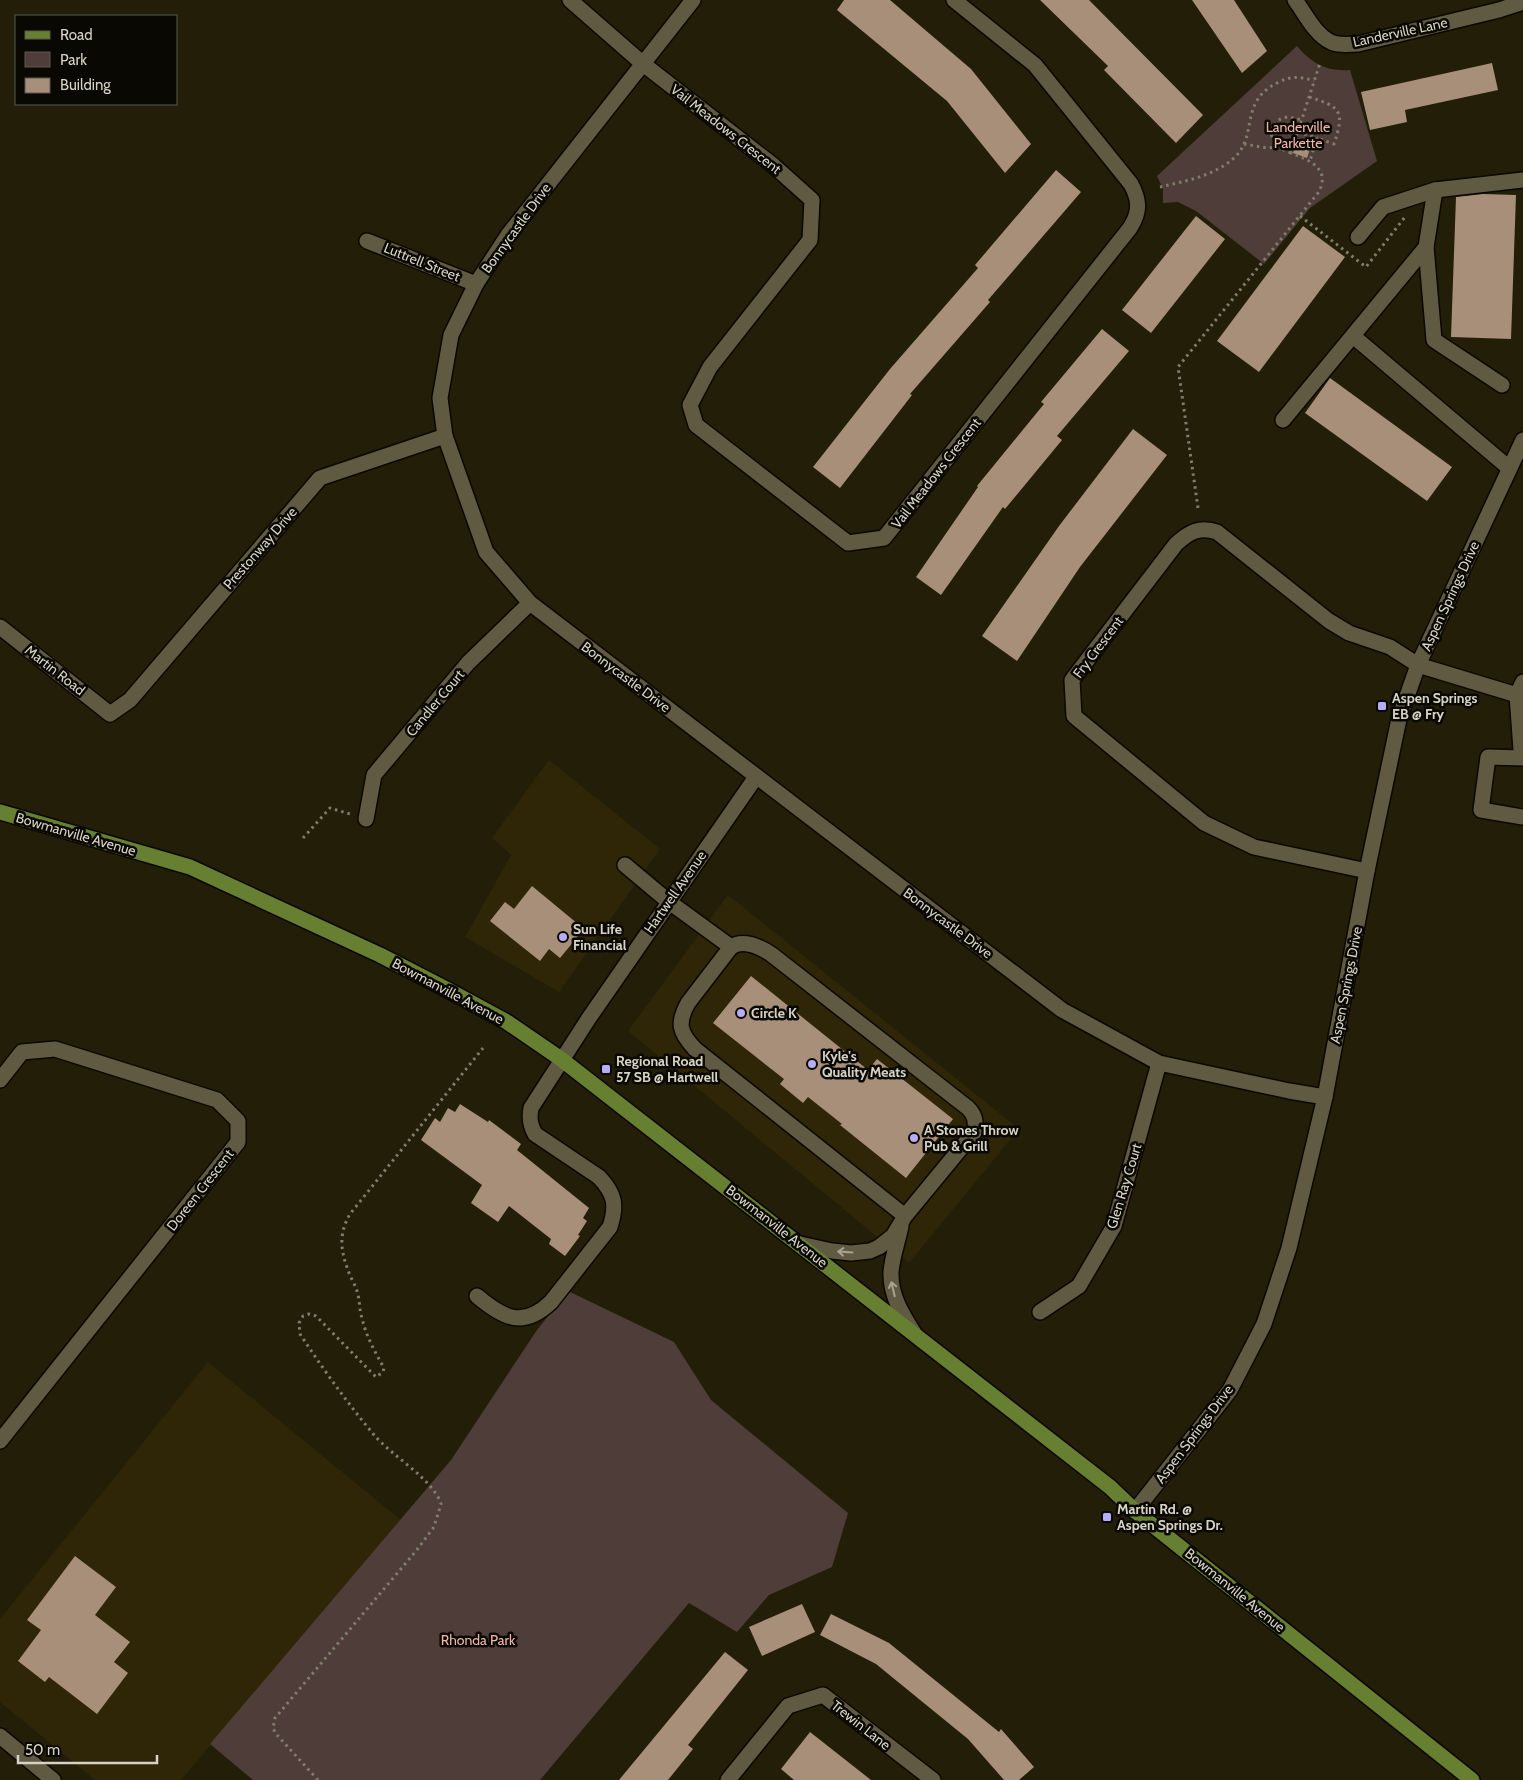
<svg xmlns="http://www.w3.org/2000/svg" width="1523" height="1780" font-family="Cabin,sans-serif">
	<rect width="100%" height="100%" fill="#231e07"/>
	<g fill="#2e2607">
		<polygon points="549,760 660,849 559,992 465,937 511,855 492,838"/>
		<polygon points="728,895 1019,1129 909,1263 628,1031"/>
		<polygon points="208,1362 401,1520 181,1780 95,1780 0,1702 0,1619"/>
	</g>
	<g fill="#4f3d39">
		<path d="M1297 46C1311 63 1327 72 1350 70L1377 161 1310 208 1264 264 1196 211 1178 202 1163 203V189L1157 176Z"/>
		<polygon points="568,1291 674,1342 711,1400 848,1513 832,1567 769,1595 737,1632 689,1603 540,1780 253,1780 210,1744 451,1460 537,1330"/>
	</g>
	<g fill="#a78f7a">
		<polygon points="844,0 890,0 971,69 1031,144 1005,173 947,101 837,10"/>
		<polygon points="1040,0 1089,0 1203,115 1176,143 1104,70 1108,66"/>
		<polygon points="1192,0 1234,0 1267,51 1242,73"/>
		<polygon points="1492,63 1498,90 1405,110 1407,122 1370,130 1361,92"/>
		<polygon points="1297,138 1312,143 1307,158 1293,153"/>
		<polygon points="1056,170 1081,192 988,300 990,302 910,394 912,395 840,488 813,467 890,369 978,268 975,265"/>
		<polygon points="1483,194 1516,195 1511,339 1451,337 1456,197"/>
		<polygon points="1196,216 1225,239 1151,333 1122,310"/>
		<polygon points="1303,226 1345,257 1259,372 1217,341"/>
		<polygon points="1102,329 1129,351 1057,436 1062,440 1005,509 1003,507 941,595 916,577 978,487 977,486 1044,404 1041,402"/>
		<polygon points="1330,378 1452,467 1427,501 1305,413"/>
		<polygon points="1133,429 1167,455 1080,567 1017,661 982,636 1059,526"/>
		<polygon points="532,886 584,929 560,958 549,949 540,961 490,921 505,902 514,909"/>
		<polygon points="751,976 868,1070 877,1059 953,1119 906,1178 840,1125 842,1124 808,1097 803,1103 780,1084 784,1079 713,1023"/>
		<polygon points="460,1104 488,1122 489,1120 521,1144 517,1150 589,1208 583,1218 587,1221 578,1235 580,1236 565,1256 549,1244 551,1239 509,1206 498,1222 471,1203 482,1185 421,1140 435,1118 440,1122 448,1108 455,1112"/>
		<polygon points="75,1556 116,1587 95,1615 130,1642 114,1662 128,1673 97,1714 49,1677 45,1682 18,1661 41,1630 27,1620"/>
		<polygon points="802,1604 815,1632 762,1656 749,1627"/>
		<polygon points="831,1614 889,1643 999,1732 1001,1729 1034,1767 1019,1780 1004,1780 968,1739 876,1664 820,1635"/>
		<polygon points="725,1652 748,1670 688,1745 693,1749 668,1780 619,1780"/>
		<polygon points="810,1732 871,1780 794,1780 781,1769"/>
	</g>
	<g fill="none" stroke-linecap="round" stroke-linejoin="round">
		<g stroke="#0c0700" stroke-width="18">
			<g id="minor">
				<path d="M570 0 642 63 774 166 812 200 810 240 710 367 690 405 696 425 848 543 884 538 1130 228C1140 212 1140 201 1131 184L1035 65 954 0"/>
				<polyline points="693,0 508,235 476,284 451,335 440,398 445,436 486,552 530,603 1062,1010 1159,1063 1289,1091 1325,1097"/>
				<path d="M1295 0C1305 13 1315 35 1331 42 1339 46 1349 44 1358 44L1499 10 1523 2"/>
				<polyline points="1435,190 1426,247 1434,340 1502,385"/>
				<polyline points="1358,237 1383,207 1435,190 1523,180"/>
				<polyline points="367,241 476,284"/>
				<polyline points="1353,336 1509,468"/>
				<polyline points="1283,420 1426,247"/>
				<polyline points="0,627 110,714 130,700 320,478 445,436"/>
				<polyline points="1523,682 1517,695 1521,750 1523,754"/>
				<polyline points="1523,758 1488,757 1481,810 1523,817"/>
				<polyline points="366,819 374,775 468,663 530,603"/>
				<polyline points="625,865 668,901 731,947"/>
				<path d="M1367 871 1254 847 1204 823 1074 716 1072 680 1176 544C1189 532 1200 526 1217 532L1329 621 1349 633 1390 647 1418 665 1517 695"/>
				<polyline points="0,1080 22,1052 55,1049 217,1100 238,1121 238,1142 0,1441"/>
				<path d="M901 1226C898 1241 892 1258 891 1272 890 1295 902 1314 914 1333"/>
				<path d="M800 1244 832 1251 851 1253 870 1251 879 1247 893 1236 905 1216 975 1131C976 1121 975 1115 968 1108L771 954C760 947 743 939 731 947L688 1003C677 1023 679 1032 695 1049L905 1216"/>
				<path d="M477 1296C503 1318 523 1329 551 1302L610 1227C617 1205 615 1194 599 1177L535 1134C530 1125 529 1118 531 1108L589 1018 756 777"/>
				<polyline points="1040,1312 1079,1286 1114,1226 1159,1063"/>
				<polyline points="1135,1511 1230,1390 1264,1324 1289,1248 1325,1097 1367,871 1399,719 1418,665 1523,440"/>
				<polyline points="0,1736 53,1780"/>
				<polyline points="728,1780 788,1706 823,1695 933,1780"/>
			</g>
		</g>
		<g stroke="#0c0700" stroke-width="18">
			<polyline id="major" points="0,812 190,867 380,955 450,991 507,1022 561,1059 1110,1487 1135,1511 1472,1780"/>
		</g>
		<g stroke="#817d6b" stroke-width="3" stroke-dasharray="2.5 4" stroke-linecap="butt">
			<path d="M1309 97C1341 107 1345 111 1334 144L1317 138"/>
			<polyline points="1298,132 1317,138 1310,161"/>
			<polyline points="1244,144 1267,148 1276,147"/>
			<path d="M1291 153C1279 149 1272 144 1271 131 1277 116 1287 115 1301 120"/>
			<path d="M1160 187C1185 181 1215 176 1235 157 1258 135 1239 102 1277 83 1290 76 1300 76 1314 81"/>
			<polyline points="1300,216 1366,267 1405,217"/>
			<path d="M1198 508 1178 367 1318 193C1332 169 1309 160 1291 153L1320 63"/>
			<polyline points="303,838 330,808 350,814"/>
			<path d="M318 1780 276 1734 273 1728 275 1718 416 1551 434 1527 441 1504C433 1479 392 1456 375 1436 348 1404 323 1369 300 1334L299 1323 303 1316 309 1314 316 1316 372 1373 376 1377 383 1372 384 1368C375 1352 366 1336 362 1318 359 1309 360 1300 357 1291 355 1284 350 1277 348 1270 340 1249 339 1233 350 1214L483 1048"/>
		</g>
		<use href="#minor" stroke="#605a42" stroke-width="15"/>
		<use href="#major" stroke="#667f30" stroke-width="15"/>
	</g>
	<defs><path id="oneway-shaft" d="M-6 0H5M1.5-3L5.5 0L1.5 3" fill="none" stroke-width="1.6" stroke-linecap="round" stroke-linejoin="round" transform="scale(1.25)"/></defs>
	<g stroke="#a7a391">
		<use href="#oneway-shaft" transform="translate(845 1252) rotate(-176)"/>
		<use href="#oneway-shaft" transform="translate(893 1289) rotate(-103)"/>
	</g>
	<g fill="#b6acf8" stroke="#0a0802" stroke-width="2">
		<rect x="1377" y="701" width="10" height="10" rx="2.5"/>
		<circle cx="563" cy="937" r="5"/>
		<circle cx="741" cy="1013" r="5"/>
		<circle cx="812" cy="1064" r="5"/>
		<rect x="601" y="1064" width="10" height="10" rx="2.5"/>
		<circle cx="914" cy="1138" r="5"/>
		<rect x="1102" y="1512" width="10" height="10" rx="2.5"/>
	</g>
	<g text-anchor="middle" stroke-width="5" stroke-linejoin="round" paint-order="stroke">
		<g font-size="14" fill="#d6d3c5" stroke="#0a0802">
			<text transform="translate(1400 32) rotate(-12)" y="5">Landerville Lane</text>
			<text transform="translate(726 129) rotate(38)" y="5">Vail Meadows Crescent</text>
			<text transform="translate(516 228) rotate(-54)" y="5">Bonnycastle Drive</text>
			<text transform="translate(422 262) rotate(22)" y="5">Luttrell Street</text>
			<text transform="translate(936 473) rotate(-52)" y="5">Vail Meadows Crescent</text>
			<text transform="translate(260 548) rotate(-49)" y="5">Prestonway Drive</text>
			<text transform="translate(1450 596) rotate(-65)" y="5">Aspen Springs Drive</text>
			<text transform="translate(1098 647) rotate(-53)" y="5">Fry Crescent</text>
			<text transform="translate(55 670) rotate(38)" y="5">Martin Road</text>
			<text transform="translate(626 677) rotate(37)" y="5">Bonnycastle Drive</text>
			<text transform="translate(435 703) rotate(-50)" y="5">Candler Court</text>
			<text transform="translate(76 834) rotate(16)" y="5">Bowmanville Avenue</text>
			<text transform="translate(675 892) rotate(-55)" y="5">Hartwell Avenue</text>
			<text transform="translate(948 923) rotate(37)" y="5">Bonnycastle Drive</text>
			<text transform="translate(1346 985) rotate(-79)" y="5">Aspen Springs Drive</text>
			<text transform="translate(448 991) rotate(28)" y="5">Bowmanville Avenue</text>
			<text transform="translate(1124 1186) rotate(-73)" y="5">Glen Ray Court</text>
			<text transform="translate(200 1190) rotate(-52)" y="5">Doreen Crescent</text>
			<text transform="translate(777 1226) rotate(38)" y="5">Bowmanville Avenue</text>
			<text transform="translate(1194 1434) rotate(-53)" y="5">Aspen Springs Drive</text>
			<text transform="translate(1235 1590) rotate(39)" y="5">Bowmanville Avenue</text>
			<text transform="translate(861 1725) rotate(38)" y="5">Trewin Lane</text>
		</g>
		<g font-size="14" fill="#f1b5ab" stroke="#0a0802">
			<text x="1298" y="132">Landerville<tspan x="1298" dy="16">Parkette</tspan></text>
			<text x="478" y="1645">Rhonda Park</text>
		</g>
		<g font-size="14" font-weight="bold" fill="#d6d3c5" stroke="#0a0802" text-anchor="start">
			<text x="1392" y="703">Aspen Springs<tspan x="1392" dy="16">EB @ Fry</tspan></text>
			<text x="573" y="934">Sun Life<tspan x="573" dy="16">Financial</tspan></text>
			<text x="751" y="1018">Circle K</text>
			<text x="822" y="1061">Kyle's<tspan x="822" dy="16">Quality Meats</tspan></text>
			<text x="616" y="1066">Regional Road<tspan x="616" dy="16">57 SB @ Hartwell</tspan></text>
			<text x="924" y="1135">A Stones Throw<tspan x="924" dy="16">Pub &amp; Grill</tspan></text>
			<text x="1117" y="1514">Martin Rd. @<tspan x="1117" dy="16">Aspen Springs Dr.</tspan></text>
		</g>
	</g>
	<rect x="15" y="15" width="162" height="90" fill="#0a0802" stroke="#5c5950"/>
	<rect x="25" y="31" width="25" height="8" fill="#667f30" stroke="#5c5950"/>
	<text x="60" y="40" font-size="15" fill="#d6d3c5">Road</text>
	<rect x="25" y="52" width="25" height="15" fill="#4f3d39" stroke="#5c5950"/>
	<text x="60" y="65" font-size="15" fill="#d6d3c5">Park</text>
	<rect x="25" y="78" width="25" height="15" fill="#a78f7a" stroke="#5c5950"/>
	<text x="60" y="90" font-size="15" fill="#d6d3c5">Building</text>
	<path d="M18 1755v8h139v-8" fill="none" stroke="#d6d3c5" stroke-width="2.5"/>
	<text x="25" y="1755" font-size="15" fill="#d6d3c5" stroke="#0a0802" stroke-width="4" paint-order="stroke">50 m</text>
</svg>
